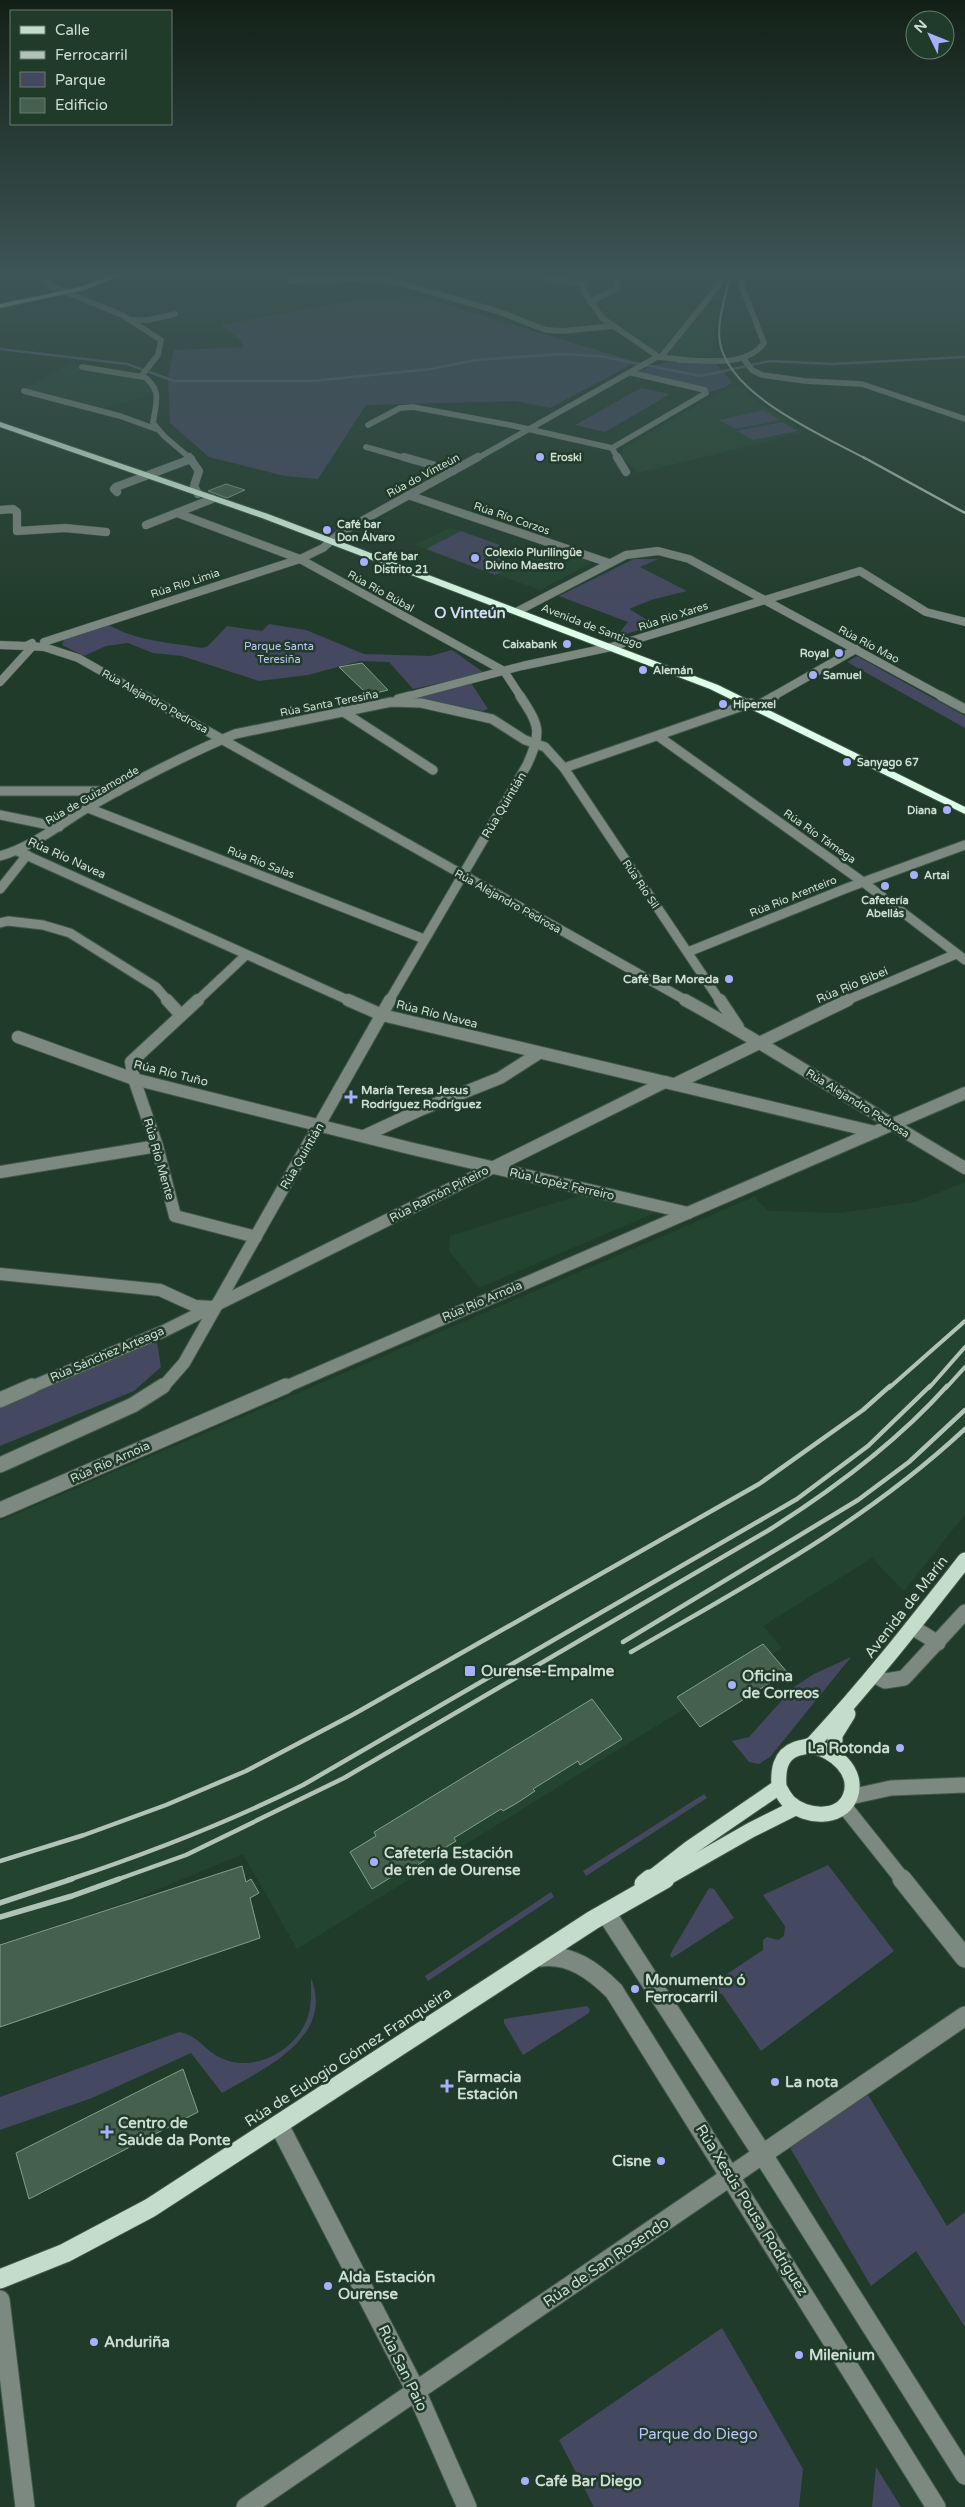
<svg xmlns="http://www.w3.org/2000/svg" width="965" height="2507" font-family="'Varela Round',sans-serif">
	<rect width="100%" height="100%" fill="#213b2a"/>
	<g fill="#23452f">
		<polygon points="303,271 376,271 380,277 302,280"/>
		<polygon points="477,271 525,275 530,271 724,271 711,357 673,355 654,351 613,330 561,333 430,291 457,273 472,274"/>
		<polygon points="71,364 134,374 148,381 154,394 99,409 23,389"/>
		<polygon points="733,385 743,387 751,397 805,432 638,473 623,458 622,449"/>
		<polygon points="450,528 516,551 500,559 515,565 549,547 590,560 591,563 540,590 414,545"/>
		<polygon points="965,1182 965,1514 904,1591 872,1558 763,1626 782,1648 297,1949 243,1854 127,1902 0,1944 0,1521 756,1196 757,1200 768,1211 840,1213 915,1202"/>
		<polygon points="596,1190 659,1211 479,1288 449,1251 450,1236"/>
	</g>
	<g fill="#454861">
		<polygon points="418,296 636,362 550,408 516,401 366,405 318,479 285,476 209,457 170,423 168,378 174,350 244,347 239,339 221,325 359,299"/>
		<polygon points="713,360 732,382 726,387 706,393 632,373 670,361"/>
		<polygon points="641,388 670,394 605,432 575,425"/>
		<polygon points="764,410 780,420 735,429 719,420"/>
		<polygon points="782,422 798,431 753,440 737,431"/>
		<polygon points="461,531 516,551 500,559 515,565 495,575 426,549"/>
		<polygon points="634,559 658,559 640,567 687,591 651,600 629,609 656,625 616,637 628,622 559,596"/>
		<path d="M107 624C138 642 169 642 202 648L208 646 227 626 262 631 269 624 306 630 364 654 430 656 452 650 483 672 479 675 413 689 389 662 360 661 308 675 259 681 182 656 153 653 128 643 106 646 84 656 62 645 64 639Z"/>
		<polygon points="857,656 965,716 965,728 847,662"/>
		<polygon points="471,683 488,709 482,711 412,697"/>
		<polygon points="157,1342 161,1367 134,1391 0,1446 0,1405 126,1350"/>
		<polygon points="851,1657 770,1757 759,1764 749,1762 732,1741 749,1737 794,1687 814,1674"/>
		<polygon points="704,1794 707,1798 586,1876 583,1871"/>
		<polygon points="828,1865 894,1951 761,2051 722,1994 713,1992 709,1986 763,1950 763,1940 767,1937 778,1940 784,1936 785,1926 763,1895"/>
		<polygon points="709,1888 714,1889 734,1918 672,1958 670,1956 672,1951"/>
		<polygon points="551,1892 554,1897 428,1981 425,1976"/>
		<path d="M311 1978C335 2038 263 2069 222 2093L191 2053 92 2098 0 2130V2097L179 2032C198 2035 205 2051 221 2058 252 2073 291 2053 305 2024 312 2010 311 1994 311 1978Z"/>
		<polygon points="587,2006 590,2009 589,2013 523,2055 504,2023 504,2019"/>
		<polygon points="868,2095 947,2226 965,2212 965,2327 916,2251 871,2286 789,2146"/>
		<polygon points="722,2328 803,2469 799,2507 594,2507 559,2440"/>
		<polygon points="876,2467 901,2507 872,2507"/>
	</g>
	<g fill="none" stroke-linecap="round" stroke-linejoin="round">
		<polyline stroke="#5f6380" stroke-width="2.5" points="0,349 127,364 174,381 312,381 431,369 476,360 560,354 599,356 701,376 770,361 832,364 965,357"/>
	</g>
	<g fill="#45614e" stroke="#819f8a">
		<polygon points="226,484 245,490 227,498 208,491"/>
		<polygon points="362,663 388,690 368,695 339,667"/>
		<polygon points="763,1644 787,1672 700,1727 677,1697"/>
		<polygon points="592,1699 622,1739 580,1765 578,1761 533,1789 535,1791 517,1803 503,1811 501,1809 454,1838 456,1841 408,1871 406,1868 372,1889 350,1852 376,1836 374,1832"/>
		<polygon points="242,1866 246,1882 251,1879 259,1893 250,1898 260,1938 0,2027 0,1945"/>
		<polygon points="183,2069 198,2112 29,2199 16,2153"/>
	</g>
	<g fill="none" stroke-linecap="round" stroke-linejoin="round">
		<g stroke="#405848" stroke-width="6">
			<g id="minor-far5">
				<path d="M44 271 45 279 51 286 122 315 161 340 158 355 142 375C163 390 156 401 153 423L164 436 191 459"/>
				<polyline points="382,271 386,279 497,311 546,330 563,331 613,326"/>
				<polyline points="548,279 585,284 582,288 602,318 659,357"/>
				<polyline points="290,281 386,278"/>
				<polyline points="590,302 617,288 617,271"/>
				<polyline points="131,320 149,320 175,314"/>
				<polyline points="661,357 719,285 721,273"/>
				<polyline points="743,358 752,370 762,375 805,381 862,384 965,419"/>
				<path d="M679 360C706 360 746 368 764 343L743 289 739 271"/>
				<polyline points="82,367 143,377"/>
				<polyline points="24,391 120,416 156,429"/>
				<polyline points="368,425 400,408 413,407 510,425 612,448 706,393 705,390 632,373"/>
				<polyline points="366,447 408,459"/>
				<polyline points="612,448 618,459"/>
				<polyline points="476,459 657,357 688,360"/>
			</g>
		</g>
		<g stroke="#405848" stroke-width="9">
			<g id="minor-far4">
				<polyline points="189,457 199,471 194,486 198,494"/>
				<polyline points="404,457 453,471"/>
				<polyline points="617,457 626,472"/>
				<polyline points="117,492 114,489 116,487 191,459"/>
				<polyline points="408,495 609,563"/>
				<polyline points="0,510 13,509 17,512 17,531 65,528 106,532"/>
				<polyline points="177,513 300,559 504,671 521,697"/>
				<polyline points="146,525 212,499"/>
				<polyline points="518,611 626,555 658,551 689,559 943,697"/>
				<polyline points="44,642 300,559 323,548 340,533 478,457"/>
				<polyline points="0,645 26,646 32,643"/>
				<polyline points="26,646 44,647 78,658 147,697"/>
				<polyline points="0,682 31,648"/>
				<polyline points="405,697 522,666 611,647 860,571 926,612 965,622"/>
				<polyline points="772,697 856,649"/>
			</g>
		</g>
		<g stroke="#405848" stroke-width="11">
			<g id="minor-far3">
				<polyline points="145,696 687,1001"/>
				<polyline points="941,696 965,709"/>
				<polyline points="398,699 410,696"/>
				<polyline points="757,706 775,696"/>
				<polyline points="342,711 433,770"/>
				<polyline points="658,736 863,882 965,960"/>
				<polyline points="564,768 751,703"/>
				<polyline points="0,791 118,791"/>
				<polyline points="88,808 424,939"/>
				<polyline points="0,815 59,827"/>
				<polyline points="17,851 350,1001"/>
				<path d="M0 856C32 847 59 825 87 808 135 781 185 755 235 734L391 702 421 703 492 719 525 740 545 747 564 768 720 1001"/>
				<polyline points="0,889 27,855"/>
				<polyline points="0,923 8,921 43,925 70,933 156,987 168,1001"/>
				<polyline points="688,952 847,888 965,845"/>
				<polyline points="197,1001 246,955"/>
				<path d="M389 1001 527 765C542 732 540 726 520 696"/>
				<polyline points="845,1001 956,954"/>
			</g>
		</g>
		<g stroke="#405848" stroke-width="14">
			<g id="minor-far2">
				<polyline points="167,1000 181,1015"/>
				<polyline points="198,1000 131,1062 134,1079 157,1146 175,1216 256,1237"/>
				<polyline points="348,1000 382,1015 875,1132"/>
				<path d="M685 1000C780 1052 871 1113 965 1168"/>
				<polyline points="720,1000 738,1027"/>
				<polyline points="18,1037 134,1079 409,1148 688,1213"/>
				<polyline points="675,1084 848,1000"/>
				<polyline points="364,1136 420,1110 500,1078 539,1053"/>
				<polyline points="0,1172 157,1146"/>
				<polyline points="0,1274 160,1290 195,1306 211,1307"/>
				<polyline points="29,1388 164,1331 665,1082"/>
				<polyline points="162,1388 184,1363 390,1000"/>
				<polyline points="283,1388 965,1093"/>
			</g>
		</g>
		<g stroke="#405848" stroke-width="17">
			<g id="minor-far1">
				<polyline points="0,1400 32,1386"/>
				<polyline points="0,1465 133,1405 163,1386"/>
				<polyline points="0,1510 286,1386"/>
				<polyline points="912,1627 938,1643"/>
				<polyline points="874,1675 885,1681 904,1678 965,1612"/>
				<polyline points="850,1797 891,1788 965,1785"/>
				<polyline points="844,1806 903,1880"/>
			</g>
		</g>
		<g stroke="#405848" stroke-width="21">
			<g id="minor">
				<polyline points="902,1879 965,1958"/>
				<polyline points="606,1913 763,2155 965,2475"/>
				<path d="M540 1957C570 1953 594 1971 614 1991L936 2507"/>
				<polyline points="279,2125 416,2391 467,2507"/>
				<polyline points="0,2300 25,2507"/>
				<polyline points="246,2507 965,2016"/>
			</g>
		</g>
		<g stroke="#405848" stroke-width="17">
			<g id="major-far1">
				<polyline points="835,1755 835,1735 848,1714"/>
				<path d="M779 1787C782 1792 785 1799 790 1803 805 1817 840 1821 850 1797 860 1771 833 1750 811 1746"/>
				<path d="M649 1880 690 1848 779 1787C778 1772 779 1755 796 1749 805 1746 810 1748 816 1740 869 1683 917 1621 965 1560"/>
				<polyline points="663,1880 751,1830 795,1808"/>
			</g>
		</g>
		<g stroke="#405848" stroke-width="21">
			<g id="major">
				<polyline points="644,1884 650,1879"/>
				<polyline points="0,2279 65,2253 150,2208 593,1920 665,1879"/>
			</g>
		</g>
		<g stroke="#405848" stroke-width="2">
			<g id="highway">
				<polygon points="124,271 132,271 84,290 0,308 0,304 80,287"/>
				<polygon points="0,422 268,514 718,685 965,807 965,814 710,689 262,518 0,427"/>
			</g>
		</g>
		<use href="#minor-far5" stroke="#7c8980" stroke-width="5.5"/>
		<use href="#minor-far4" stroke="#7c8980" stroke-width="8"/>
		<use href="#minor-far3" stroke="#7c8980" stroke-width="9"/>
		<use href="#minor-far2" stroke="#7c8980" stroke-width="12"/>
		<use href="#minor-far1" stroke="#7c8980" stroke-width="15"/>
		<use href="#minor" stroke="#7c8980" stroke-width="19"/>
		<use href="#major-far1" stroke="#c3ddca" stroke-width="15"/>
		<use href="#major" stroke="#c3ddca" stroke-width="19"/>
		<use href="#highway" fill="#deffe8" fill-rule="evenodd"/>
		<path stroke="#b1c3b7" stroke-width="2" d="M731 271C727 293 716 321 720 343 730 396 822 435 866 459"/>
		<polyline stroke="#b1c3b7" stroke-width="2.5" points="863,457 965,513"/>
		<g stroke="#b1c3b7" stroke-width="4">
			<polyline points="889,1388 965,1321"/>
			<polyline points="929,1388 965,1347"/>
			<polyline points="946,1388 965,1367"/>
		</g>
		<g stroke="#b1c3b7" stroke-width="4.5">
			<polyline points="623,1642 858,1500 909,1462 965,1410"/>
			<path d="M631 1652C750 1583 863 1524 965 1429"/>
			<polyline points="0,1861 84,1835 166,1805 246,1771 354,1714 759,1484 863,1410 890,1386"/>
			<path d="M68 1880C149 1853 227 1823 303 1785L797 1499 868 1446 930 1386"/>
			<path d="M116 1880 186 1855 344 1778 769 1530C834 1489 896 1443 947 1386"/>
		</g>
		<g stroke="#b1c3b7" stroke-width="5.5">
			<polyline points="0,1903 72,1879"/>
			<polyline points="0,1917 72,1896 119,1879"/>
		</g>
	</g>
	<linearGradient id="sky" x2="0" y2="1"><stop stop-color="#122017"/><stop offset="0.44" stop-color="#3d5555"/><stop offset="1" stop-color="#3d5555" stop-opacity="0"/></linearGradient>
	<rect width="965" height="622" fill="url(#sky)"/>
	<g fill="#a8b0fc" stroke="#213b2a" stroke-width="2">
		<circle cx="540" cy="457" r="5"/>
		<circle cx="327" cy="530" r="5"/>
		<circle cx="475" cy="558" r="5"/>
		<circle cx="364" cy="562" r="5"/>
		<circle cx="567" cy="644" r="5"/>
		<circle cx="839" cy="653" r="5"/>
		<circle cx="643" cy="670" r="5"/>
		<circle cx="813" cy="675" r="5"/>
		<circle cx="723" cy="704" r="5"/>
		<circle cx="847" cy="762" r="5"/>
		<circle cx="947" cy="810" r="5"/>
		<circle cx="914" cy="875" r="5"/>
		<circle cx="885" cy="886" r="5"/>
		<circle cx="729" cy="979" r="5"/>
		<path d="M348.5 1089.5h5v5h5v5h-5v5h-5v-5h-5v-5h5z"/>
		<rect x="464" y="1665" width="12" height="12" rx="2.5"/>
		<circle cx="732" cy="1685" r="5"/>
		<circle cx="900" cy="1748" r="5"/>
		<circle cx="374" cy="1862" r="5"/>
		<circle cx="635" cy="1989" r="5"/>
		<circle cx="775" cy="2082" r="5"/>
		<path d="M444.5 2078.5h5v5h5v5h-5v5h-5v-5h-5v-5h5z"/>
		<path d="M104.5 2124.5h5v5h5v5h-5v5h-5v-5h-5v-5h5z"/>
		<circle cx="661" cy="2161" r="5"/>
		<circle cx="328" cy="2286" r="5"/>
		<circle cx="94" cy="2342" r="5"/>
		<circle cx="799" cy="2355" r="5"/>
		<circle cx="525" cy="2481" r="5"/>
	</g>
	<g text-anchor="middle" stroke-width="5" stroke-linejoin="round" paint-order="stroke">
		<g font-size="11" font-weight="bold" fill="#ceded3" stroke="#213b2a" text-anchor="start">
			<text x="550" y="461">Eroski</text>
			<text x="337" y="528">Café bar<tspan x="337" dy="13">Don Álvaro</tspan></text>
			<text x="485" y="556">Colexio Plurilingüe<tspan x="485" dy="13">Divino Maestro</tspan></text>
			<text x="374" y="560">Café bar<tspan x="374" dy="13">Distrito 21</tspan></text>
			<text x="557" y="648" text-anchor="end">Caixabank</text>
			<text x="829" y="657" text-anchor="end">Royal</text>
			<text x="653" y="674">Alemán</text>
			<text x="823" y="679">Samuel</text>
			<text x="733" y="708">Hiperxel</text>
			<text x="857" y="766">Sanyago 67</text>
			<text x="937" y="814" text-anchor="end">Diana</text>
			<text x="924" y="879">Artai</text>
			<text x="885" y="904" text-anchor="middle">Cafetería<tspan x="885" dy="13">Abellás</tspan></text>
		</g>
		<g font-size="11" fill="#ceded3" stroke="#213b2a">
			<text transform="translate(423 475) rotate(-28)" y="4">Rúa do Vinteún</text>
			<text transform="translate(512 518) rotate(19)" y="4">Rúa Río Corzos</text>
			<text transform="translate(185 583) rotate(-18)" y="4">Rúa Río Limia</text>
			<text transform="translate(381 591) rotate(29)" y="4">Rúa Río Búbal</text>
			<text transform="translate(673 616) rotate(-18)" y="4">Rúa Río Xares</text>
			<text transform="translate(592 626) rotate(21)" y="4">Avenida de Santiago</text>
			<text transform="translate(869 644) rotate(28)" y="4">Rúa Río Mao</text>
			<text transform="translate(155 701) rotate(29)" y="4">Rúa Alejandro Pedrosa</text>
			<text transform="translate(329 703) rotate(-11)" y="4">Rúa Santa Teresiña</text>
			<text transform="translate(92 795) rotate(-30)" y="4">Rúa de Guizamonde</text>
			<text transform="translate(820 836) rotate(35)" y="4">Rúa Río Támega</text>
			<text transform="translate(261 862) rotate(21)" y="4">Rúa Río Salas</text>
			<text transform="translate(641 884) rotate(56)" y="4">Rúa Río Sil</text>
			<text transform="translate(793 896) rotate(-22)" y="4">Rúa Río Arenteiro</text>
			<text transform="translate(508 901) rotate(29)" y="4">Rúa Alejandro Pedrosa</text>
			<text transform="translate(858 1103) rotate(32)" y="4">Rúa Alejandro Pedrosa</text>
		</g>
		<g font-size="11" fill="#bdc4fb" stroke="#213b2a">
			<text x="279" y="650">Parque Santa<tspan x="279" dy="13">Teresiña</tspan></text>
		</g>
		<g font-size="12" fill="#ceded3" stroke="#213b2a">
			<text transform="translate(504 805) rotate(-59)" y="4">Rúa Quintián</text>
			<text transform="translate(67 858) rotate(24)" y="4">Rúa Río Navea</text>
			<text transform="translate(852 985) rotate(-23)" y="4">Rúa Río Bibei</text>
			<text transform="translate(437 1014) rotate(14)" y="4">Rúa Río Navea</text>
			<text transform="translate(171 1073) rotate(14)" y="4">Rúa Río Tuño</text>
			<text transform="translate(302 1156) rotate(-60)" y="4">Rúa Quintián</text>
			<text transform="translate(159 1159) rotate(74)" y="4">Rúa Río Mente</text>
			<text transform="translate(562 1184) rotate(13)" y="4">Rúa Lopéz Ferreiro</text>
			<text transform="translate(439 1194) rotate(-27)" y="4">Rúa Ramón Piñeiro</text>
			<text transform="translate(482 1301) rotate(-23)" y="4">Rúa Río Arnoia</text>
			<text transform="translate(107 1354) rotate(-23)" y="4">Rúa Sánchez Arteaga</text>
			<text transform="translate(110 1462) rotate(-24)" y="4">Rúa Río Arnoia</text>
		</g>
		<g font-size="12" font-weight="bold" fill="#ceded3" stroke="#213b2a" text-anchor="end">
			<text x="719" y="983">Café Bar Moreda</text>
			<text x="361" y="1094" text-anchor="start">María Teresa Jesus<tspan x="361" dy="14">Rodríguez Rodríguez</tspan></text>
		</g>
		<g font-size="15" font-weight="bold" fill="#d7dcf9" stroke="#213b2a">
			<text x="470" y="618">O Vinteún</text>
		</g>
		<g font-size="15" fill="#ceded3" stroke="#213b2a">
			<text transform="translate(906 1607) rotate(-52)" y="5">Avenida de Marín</text>
			<text transform="translate(348 2057) rotate(-33)" y="5">Rúa de Eulogio Gómez Franqueira</text>
			<text transform="translate(752 2210) rotate(58)" y="5">Rúa Xesús Pousa Rodríguez</text>
			<text transform="translate(606 2262) rotate(-34)" y="5">Rúa de San Rosendo</text>
			<text transform="translate(403 2368) rotate(64)" y="5">Rúa San Paio</text>
		</g>
		<g font-size="15" font-weight="bold" fill="#ceded3" stroke="#213b2a" text-anchor="start">
			<text x="481" y="1676">Ourense-Empalme</text>
			<text x="742" y="1681">Oficina<tspan x="742" dy="17">de Correos</tspan></text>
			<text x="890" y="1753" text-anchor="end">La Rotonda</text>
			<text x="384" y="1858">Cafetería Estación<tspan x="384" dy="17">de tren de Ourense</tspan></text>
			<text x="645" y="1985">Monumento ó<tspan x="645" dy="17">Ferrocarril</tspan></text>
			<text x="457" y="2082">Farmacia<tspan x="457" dy="17">Estación</tspan></text>
			<text x="785" y="2087">La nota</text>
			<text x="118" y="2128">Centro de<tspan x="118" dy="17">Saúde da Ponte</tspan></text>
			<text x="651" y="2166" text-anchor="end">Cisne</text>
			<text x="338" y="2282">Alda Estación<tspan x="338" dy="17">Ourense</tspan></text>
			<text x="104" y="2347">Anduriña</text>
			<text x="809" y="2360">Milenium</text>
			<text x="535" y="2486">Café Bar Diego</text>
		</g>
		<g font-size="15" fill="#bdc4fb" stroke="#213b2a">
			<text x="698" y="2439">Parque do Diego</text>
		</g>
	</g>
	<rect x="10" y="10" width="162" height="115" fill="#213b2a" stroke="#667c6e"/>
	<rect x="20" y="26" width="25" height="8" fill="#c3ddca" stroke="#667c6e"/>
	<text x="55" y="35" font-size="15" fill="#ceded3">Calle</text>
	<rect x="20" y="51" width="25" height="8" fill="#b1c3b7" stroke="#667c6e"/>
	<text x="55" y="60" font-size="15" fill="#ceded3">Ferrocarril</text>
	<rect x="20" y="72" width="25" height="15" fill="#454861" stroke="#667c6e"/>
	<text x="55" y="85" font-size="15" fill="#ceded3">Parque</text>
	<rect x="20" y="98" width="25" height="15" fill="#45614e" stroke="#667c6e"/>
	<text x="55" y="110" font-size="15" fill="#ceded3">Edificio</text>
	<g transform="translate(930 35) rotate(313)"><circle r="24" fill="#213b2a" stroke="#667c6e"/>
	<path d="M0-4L9 19L0 12L-9 19Z" fill="#a8b0fc"/>
	<text y="-8" font-size="14" font-weight="bold" text-anchor="middle" fill="#ceded3">N</text>
	</g>
</svg>
